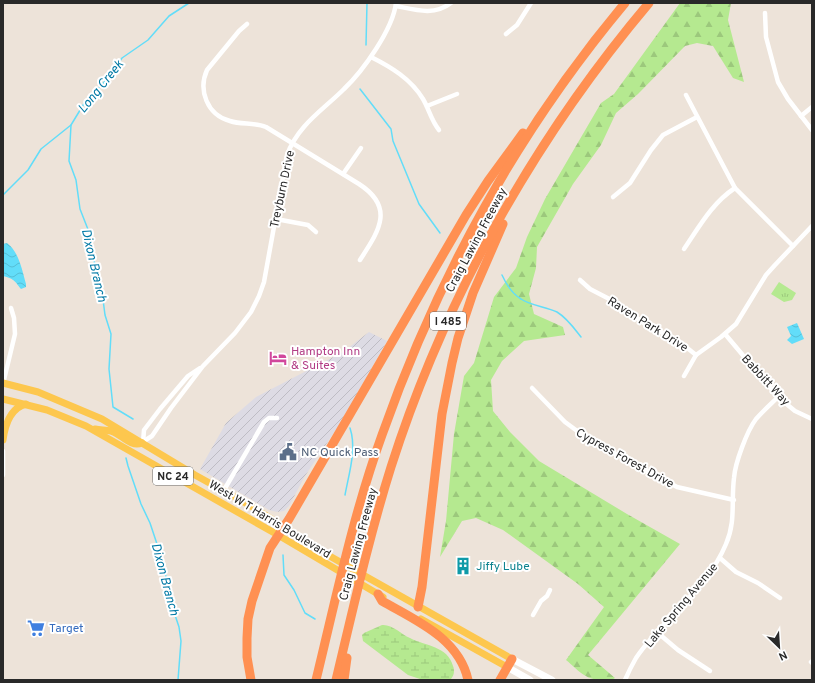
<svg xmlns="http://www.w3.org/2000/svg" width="815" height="683" font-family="Overpass,sans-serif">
	<defs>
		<pattern id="industrial-furrows" width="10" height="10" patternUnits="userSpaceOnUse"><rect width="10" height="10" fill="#dddbe4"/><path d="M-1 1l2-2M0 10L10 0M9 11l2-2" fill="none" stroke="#bebcc4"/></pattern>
		<pattern id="grass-tufts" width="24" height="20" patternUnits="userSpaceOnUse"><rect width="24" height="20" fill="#b5e990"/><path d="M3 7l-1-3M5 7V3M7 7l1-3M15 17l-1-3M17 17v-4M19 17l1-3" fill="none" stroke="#9cc87c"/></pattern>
		<pattern id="forest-firs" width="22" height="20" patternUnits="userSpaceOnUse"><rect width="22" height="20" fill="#b5e990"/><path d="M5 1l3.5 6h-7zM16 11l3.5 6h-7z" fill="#9cc87c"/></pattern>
		<pattern id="wetland-marsh" width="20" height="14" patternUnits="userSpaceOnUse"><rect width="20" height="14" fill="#b5e990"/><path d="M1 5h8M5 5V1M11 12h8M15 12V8" fill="none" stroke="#9cc87c"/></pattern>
		<pattern id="water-waves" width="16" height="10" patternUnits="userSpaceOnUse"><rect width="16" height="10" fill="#62ddf9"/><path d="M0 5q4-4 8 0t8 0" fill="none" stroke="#55bed5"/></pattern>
	</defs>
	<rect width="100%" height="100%" fill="#ede3d9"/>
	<polygon fill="url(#industrial-furrows)" points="369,332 387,341 337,428 305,476 289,506 284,511 277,512 269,510 200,469 226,423 256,397 343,352"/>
	<polygon fill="url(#grass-tufts)" points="779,282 796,293 792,300 784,302 771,294"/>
	<path fill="url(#forest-firs)" d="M680 3H731L728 20 744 82 733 78 713 46 697 43 685 46 638 94 616 113 601 145 573 184 537 247 536 268 529 294 534 314 563 327 565 335 524 341 502 361 491 380 493 411 510 432 539 461 627 514 680 544 588 655 615 678C611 681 607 680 602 680 585 680 578 670 566 660L604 607 578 584 503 530 476 518 462 521 440 557 446 521 454 434 464 376 474 363 494 297 516 268 527 237 545 199 601 103 614 94Z"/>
	<path fill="url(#wetland-marsh)" d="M382 625C392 624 401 634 410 638 425 646 448 646 453 666 455 671 454 676 450 680H423L408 675 363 641 362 635 364 633Z"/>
	<g fill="url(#water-waves)">
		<path d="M7 243C19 252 22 270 26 284V287L21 289C14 280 14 279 3 276V244Z"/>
		<polygon points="797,323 804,339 792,344 787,340 791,336 787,327"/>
	</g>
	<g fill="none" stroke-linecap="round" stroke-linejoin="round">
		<g stroke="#62ddf9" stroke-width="1.5">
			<polyline points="366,45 367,3"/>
			<polyline points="360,89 391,129 393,141 419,204 440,233"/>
			<polyline points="71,125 69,161 76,180 80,209 89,232 93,258 101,284 105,315 111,334 109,369 113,407 133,419"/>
			<polyline points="3,195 28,170 41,149 71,125 85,102 108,78 122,58 148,40 169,16 189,3"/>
			<path d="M502 275C506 284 513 294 521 299 529 305 546 307 557 312 567 318 574 328 581 337"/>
			<polyline points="126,458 128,466 141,504 150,523 163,562 171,603 179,627 181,641 178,680"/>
			<path d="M345 495C349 473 357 449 350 428"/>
			<polyline points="283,555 284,575 294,590 305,613 315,619"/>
		</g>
		<g stroke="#fff" stroke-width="4.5">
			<path d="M396 6C416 10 434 16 451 3"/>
			<polyline points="765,13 766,37 778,82 788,99 812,130"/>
			<path d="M247 24 239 31 207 70C198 90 207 115 230 121 242 125 254 122 266 127L359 184C396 208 378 232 360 260"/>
			<polyline points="506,34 517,25 531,3"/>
			<path d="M371 57C391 67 411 79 423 99 429 109 431 120 439 130"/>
			<polyline points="686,95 735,188 793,246"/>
			<polyline points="427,106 457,94"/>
			<polyline points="801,116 812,107"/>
			<polyline points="343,174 361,148"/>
			<polyline points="613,197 630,183 651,150 663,135 697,117"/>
			<polyline points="276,219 308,225 316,232"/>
			<path d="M684 249C699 227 712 203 735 188"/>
			<polyline points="580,280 590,289 619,304 646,325 676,339 696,355"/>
			<polyline points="725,334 778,397 795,411 812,419"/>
			<polyline points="684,376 696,355 721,337 736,324 766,275 775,265 812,226"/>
			<polyline points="3,384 15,334 14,318 11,308"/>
			<polyline points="532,388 565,422 588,439 677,487 734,500"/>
			<path d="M144 441 152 436 171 408 203 366 235 333 251 312 259 296 264 282 287 155C298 125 323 110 344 89 363 71 393 29 396 3"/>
			<polyline points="143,443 144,430 160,409 188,376 200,368"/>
			<polyline points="3,451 3,475"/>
			<polyline points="224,490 264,422 269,418 277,418"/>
			<polyline points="720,558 736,572 758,583 780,598"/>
			<polyline points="533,615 541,601 547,596 550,590"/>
			<polyline points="658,633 678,650 710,671"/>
			<polyline points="811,662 812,663"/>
			<path d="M625 680C628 673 632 665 636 658 663 618 707 590 726 544 736 521 731 502 734 478 735 463 747 431 756 419 763 411 771 404 778 397"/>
		</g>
		<g stroke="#fff" stroke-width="7">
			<polyline points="512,659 552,680"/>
			<polyline points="507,667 530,680"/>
		</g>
		<g stroke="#fdc74e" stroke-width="7">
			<polyline points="3,383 38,392 102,419 195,475 251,506 326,554 512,659"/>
			<polyline points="3,399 47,410 86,426 278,535 383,597"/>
			<path d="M95 429C100 430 106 430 111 431 122 434 130 448 142 443"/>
			<path d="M3 440C5 425 10 408 26 404"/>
			<polyline points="421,619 507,667"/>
		</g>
		<g stroke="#ff9052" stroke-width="9">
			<path d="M378 594 382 601C415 620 459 638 468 680"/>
			<polyline points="418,607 422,587 442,414 452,363 458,338 473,293 503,224"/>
			<polyline points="251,680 247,657 247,638 248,619 252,601 270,548 289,519 466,215 488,181 523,133"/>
			<path d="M316 680C336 598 353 515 382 435 437 279 518 131 625 3"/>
			<path d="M336 680C353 609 369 537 391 467 445 298 535 138 649 3"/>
			<polyline points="344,680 347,658"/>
			<polyline points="500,680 512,659"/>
		</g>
	</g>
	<defs>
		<g id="hotel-bare" transform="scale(1.38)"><path d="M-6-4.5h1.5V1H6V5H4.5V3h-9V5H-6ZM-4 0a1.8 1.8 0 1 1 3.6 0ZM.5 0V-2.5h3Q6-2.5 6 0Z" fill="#d1479c" stroke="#fff" stroke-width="2.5" paint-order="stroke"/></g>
		<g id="civic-bare" transform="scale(1.38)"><path d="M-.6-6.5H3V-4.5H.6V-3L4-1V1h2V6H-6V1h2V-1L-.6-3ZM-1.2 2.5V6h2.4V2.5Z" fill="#5c6f8a" stroke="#fff" stroke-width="2.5" paint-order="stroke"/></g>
		<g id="building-bare" transform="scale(1.38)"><path d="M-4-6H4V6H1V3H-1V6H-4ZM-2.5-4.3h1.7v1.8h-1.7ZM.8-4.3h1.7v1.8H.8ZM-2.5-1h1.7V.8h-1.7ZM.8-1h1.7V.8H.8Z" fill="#0f9aa8" stroke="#fff" stroke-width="2.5" paint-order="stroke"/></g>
		<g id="supermarket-bare" transform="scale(1.38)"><path d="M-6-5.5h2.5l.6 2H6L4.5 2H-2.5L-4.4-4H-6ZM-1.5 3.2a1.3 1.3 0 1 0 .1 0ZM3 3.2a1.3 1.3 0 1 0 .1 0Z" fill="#3f7fe0" stroke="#fff" stroke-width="2.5" paint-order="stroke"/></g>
	</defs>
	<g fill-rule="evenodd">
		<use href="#hotel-bare" x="278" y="358"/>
		<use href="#civic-bare" x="288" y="452"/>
		<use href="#building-bare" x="463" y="566"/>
		<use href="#supermarket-bare" x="36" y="628"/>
	</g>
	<g text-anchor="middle" stroke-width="4" stroke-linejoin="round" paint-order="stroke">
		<g fill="#fff" stroke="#696969" stroke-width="1">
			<rect x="430" y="312" width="36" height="18" rx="3"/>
			<rect x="153" y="467" width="40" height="18" rx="3"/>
		</g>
		<g font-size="11" font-weight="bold" fill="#292929">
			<text x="448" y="325">I 485</text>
			<text x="173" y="480">NC 24</text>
		</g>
		<g font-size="12" fill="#292929" stroke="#fff">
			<text transform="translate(282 189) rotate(-78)" y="4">Treyburn Drive</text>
			<text transform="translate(476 240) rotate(-62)" y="4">Craig Lawing Freeway</text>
			<text transform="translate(648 324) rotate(32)" y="4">Raven Park Drive</text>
			<text transform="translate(766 380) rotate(47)" y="4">Babbitt Way</text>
			<text transform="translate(625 458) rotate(29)" y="4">Cypress Forest Drive</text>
			<text transform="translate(270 519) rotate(31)" y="4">West W T Harris Boulevard</text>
			<text transform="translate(358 544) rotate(-75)" y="4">Craig Lawing Freeway</text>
			<text transform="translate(681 605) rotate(-50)" y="4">Lake Spring Avenue</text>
		</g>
		<g font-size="12" fill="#b23c85" stroke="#fff" text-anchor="start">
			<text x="291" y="355">Hampton Inn<tspan x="291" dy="14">&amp; Suites</tspan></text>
		</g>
		<g font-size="12" fill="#4e5e75" stroke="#fff" text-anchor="start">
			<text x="301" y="456">NC Quick Pass</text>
		</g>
		<g font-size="12" fill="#0d838f" stroke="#fff" text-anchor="start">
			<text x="476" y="570">Jiffy Lube</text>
		</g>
		<g font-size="12" fill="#366cbe" stroke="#fff" text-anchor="start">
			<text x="49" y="632">Target</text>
		</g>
		<g font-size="13" font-style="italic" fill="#0179a5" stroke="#fff">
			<text transform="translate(100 86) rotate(-51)" y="5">Long Creek</text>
			<text transform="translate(95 265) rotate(77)" y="5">Dixon Branch</text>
			<text transform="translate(166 579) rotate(75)" y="5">Dixon Branch</text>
		</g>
	</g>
	<rect width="815" height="683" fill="none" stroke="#292929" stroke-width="8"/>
	<g transform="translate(779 647) rotate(155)" stroke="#ffffff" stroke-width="3" paint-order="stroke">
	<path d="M0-3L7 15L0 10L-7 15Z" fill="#292929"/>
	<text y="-6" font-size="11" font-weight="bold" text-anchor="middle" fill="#292929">N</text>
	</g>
</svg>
